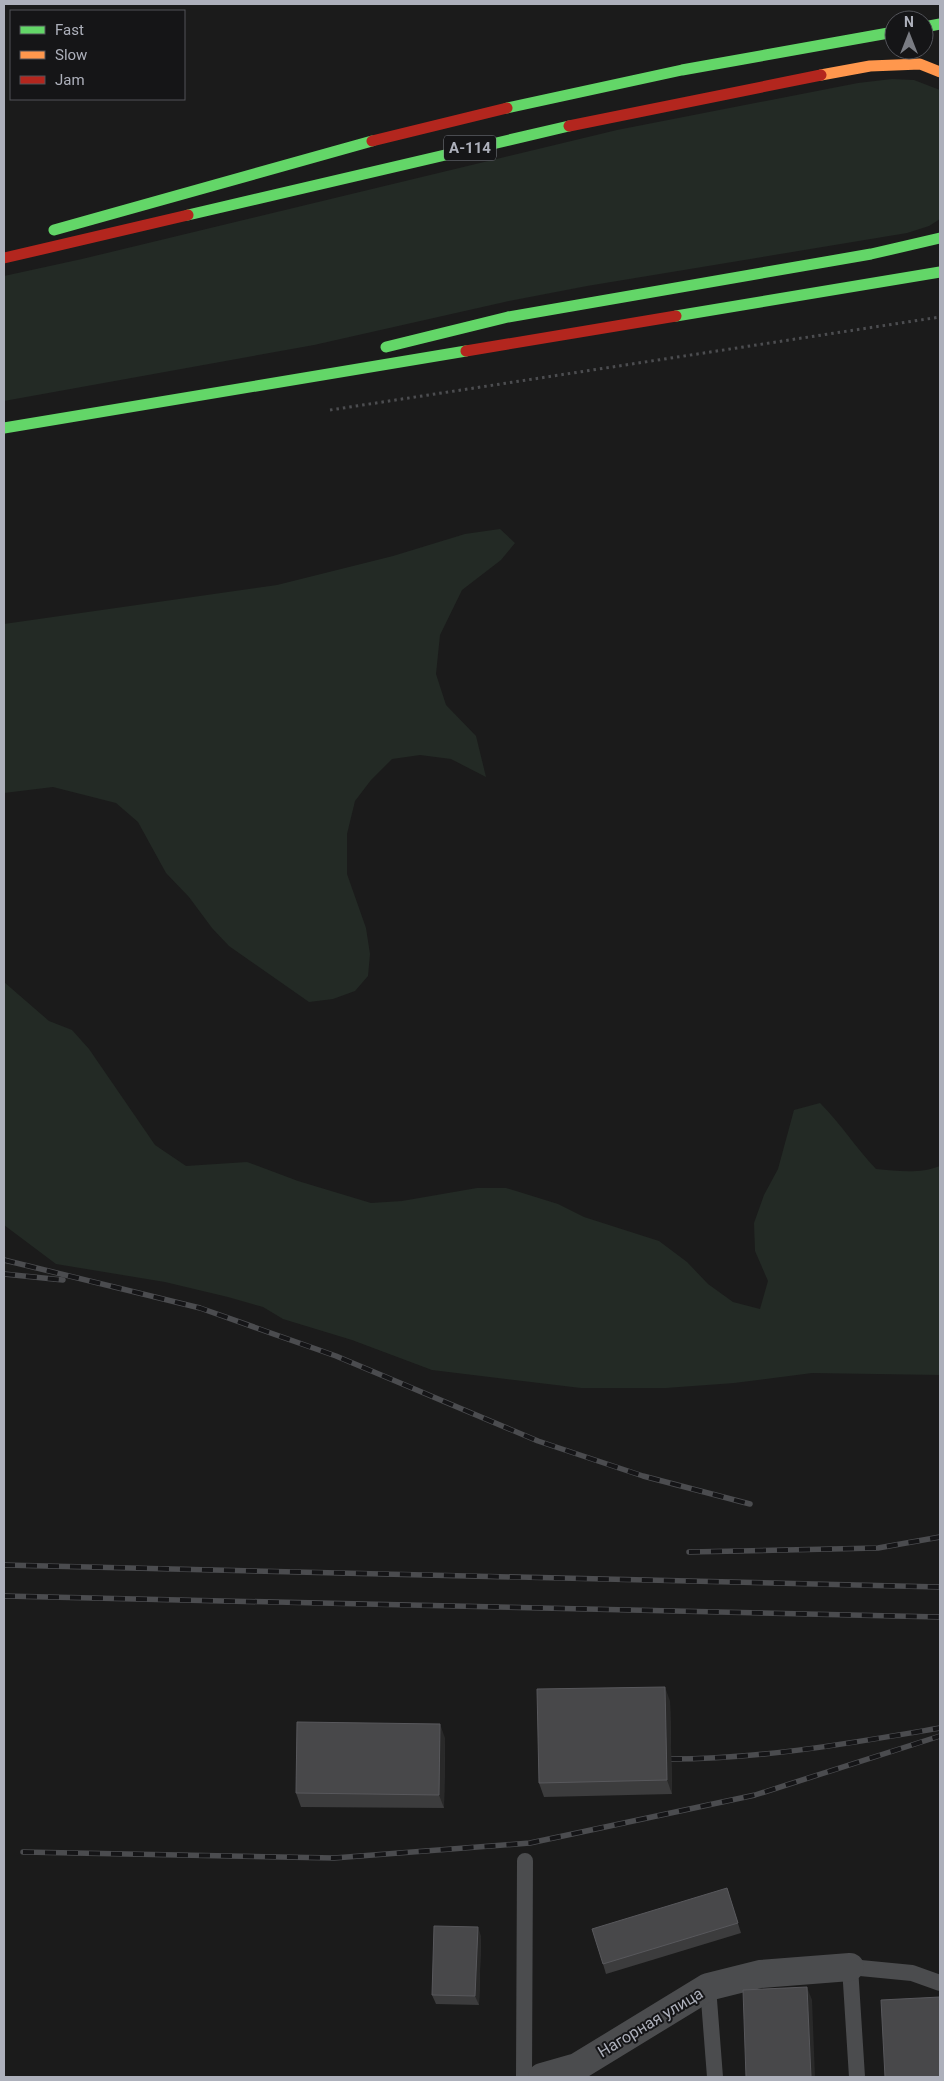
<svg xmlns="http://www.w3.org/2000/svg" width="944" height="2081" font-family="Roboto,sans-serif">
	<rect width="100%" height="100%" fill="#1b1b1b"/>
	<g fill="#232a25">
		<polygon points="892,79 914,80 940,90 940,219 929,226 907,233 587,286 509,301 314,345 4,401 4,276 82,259 617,130 858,83"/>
		<polygon points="500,529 515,543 501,560 462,590 440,635 436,674 446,705 476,736 486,777 451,759 420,755 392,759 371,780 355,801 347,834 347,874 366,928 370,954 368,976 355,991 333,999 309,1002 229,946 212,928 189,897 166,873 138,822 116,803 53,787 4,793 4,624 277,585 393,556 465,534"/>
		<path d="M4 982 49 1021 72 1030 89 1049 155 1145 186 1166 247 1162 298 1181 371 1203 402 1201 477 1188H506L558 1204 584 1217 659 1241 687 1262 708 1284 733 1302 760 1309 768 1281 755 1251 754 1223 764 1195 778 1169 794 1110 820 1103C841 1124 856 1148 876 1169 897 1171 920 1174 940 1166V1375L812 1373 734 1383 666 1388H581L432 1370 352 1340 283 1319 263 1307 228 1297 165 1282 56 1264 4 1225Z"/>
	</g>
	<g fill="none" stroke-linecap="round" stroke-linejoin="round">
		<polyline stroke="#4c4d50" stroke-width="3" stroke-dasharray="2.5 4" stroke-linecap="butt" points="330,410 940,317"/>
		<g stroke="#4b4c4e" stroke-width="16">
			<polyline points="708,1987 715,2077"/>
			<polyline points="524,2077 525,1861"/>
			<polyline points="857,2077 850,1967 912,1973 940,1983"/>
		</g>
		<polyline stroke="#4b4c4e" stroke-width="28" points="542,2077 577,2067 708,1987 760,1974 850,1967"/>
		<g stroke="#63d668" stroke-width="11">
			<polyline points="924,27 940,24"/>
			<polyline points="507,108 682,70 894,32"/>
			<polyline points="188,215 569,126"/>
			<polyline points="54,230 372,141"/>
			<polyline points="676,316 940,272"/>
			<polyline points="386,347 508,317 871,254 940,238"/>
			<polyline points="4,428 466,351"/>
		</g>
		<polyline stroke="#ff974d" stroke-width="11" points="821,75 870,66 920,64 940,72"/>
		<g stroke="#b3261e" stroke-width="11">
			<polyline points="569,126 821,75"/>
			<polyline points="372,141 507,108"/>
			<polyline points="4,258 188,215"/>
			<polyline points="466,351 676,316"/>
		</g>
		<g stroke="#4b4c4f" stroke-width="5.5">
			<g id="rail">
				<polyline points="4,1260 200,1308 336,1356 538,1441 643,1476 750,1504"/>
				<polyline points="4,1274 63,1280"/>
				<polyline points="689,1552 878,1548 940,1537"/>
				<polyline points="4,1565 940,1587"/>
				<polyline points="4,1596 940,1617"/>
				<path d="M671 1759C762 1759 851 1743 940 1728"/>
				<polyline points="23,1852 334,1858 530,1843 755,1795 940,1736"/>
			</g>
		</g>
		<use href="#rail" stroke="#151517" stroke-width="4" stroke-dasharray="11" stroke-linecap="butt"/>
	</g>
	<g fill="#3c3c3d">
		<polygon points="670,1701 672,1794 544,1797 539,1783"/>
		<polygon points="445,1738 444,1808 301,1807 296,1793"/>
		<polygon points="727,1888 741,1933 606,1974 603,1964"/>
		<polygon points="481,1936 479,2005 436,2004 432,1995"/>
	</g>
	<g fill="#292929">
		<polygon points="665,1687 670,1701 672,1794 667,1780"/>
		<polygon points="440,1724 445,1738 444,1808 439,1795"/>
		<polygon points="478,1927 481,1936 479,2005 475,1996"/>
		<polygon points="807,1987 812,2000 815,2077 811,2077"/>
	</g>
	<g fill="#48484a" stroke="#58585c">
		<polygon points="665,1687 667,1780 539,1783 537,1689"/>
		<polygon points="297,1722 440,1724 439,1795 296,1793"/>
		<polygon points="727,1888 738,1923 603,1964 592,1929"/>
		<polygon points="434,1926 478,1927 475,1996 432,1995"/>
		<polygon points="807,1987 811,2077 746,2077 743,1990"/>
		<polygon points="940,1997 940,2077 885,2077 881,2000"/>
	</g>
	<g text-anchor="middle" stroke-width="4" stroke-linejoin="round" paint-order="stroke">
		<rect fill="#151517" stroke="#7f828a" stroke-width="1" x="444" y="135.5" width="52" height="25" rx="4"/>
		<g font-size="15" font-weight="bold" fill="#adb0bb">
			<text x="470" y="153">А-114</text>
		</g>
		<g font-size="16" fill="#adb0bb" stroke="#151517">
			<text transform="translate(650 2022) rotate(-31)" y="6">Нагорная улица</text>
		</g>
	</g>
	<rect width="944" height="2081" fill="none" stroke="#adb0bb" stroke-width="10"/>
	<rect x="10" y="10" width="175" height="90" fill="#151517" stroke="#525359"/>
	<rect x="20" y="26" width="25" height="8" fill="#63d668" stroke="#525359"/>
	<text x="55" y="35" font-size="15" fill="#adb0bb">Fast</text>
	<rect x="20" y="51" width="25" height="8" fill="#ff974d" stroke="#525359"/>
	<text x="55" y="60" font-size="15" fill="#adb0bb">Slow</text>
	<rect x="20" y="76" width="25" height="8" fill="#b3261e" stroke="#525359"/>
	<text x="55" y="85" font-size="15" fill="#adb0bb">Jam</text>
	<g transform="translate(909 35)"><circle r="24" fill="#151517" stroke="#525359"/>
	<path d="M0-4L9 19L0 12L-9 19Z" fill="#7a7c83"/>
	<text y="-8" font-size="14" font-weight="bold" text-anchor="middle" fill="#adb0bb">N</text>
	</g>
</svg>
